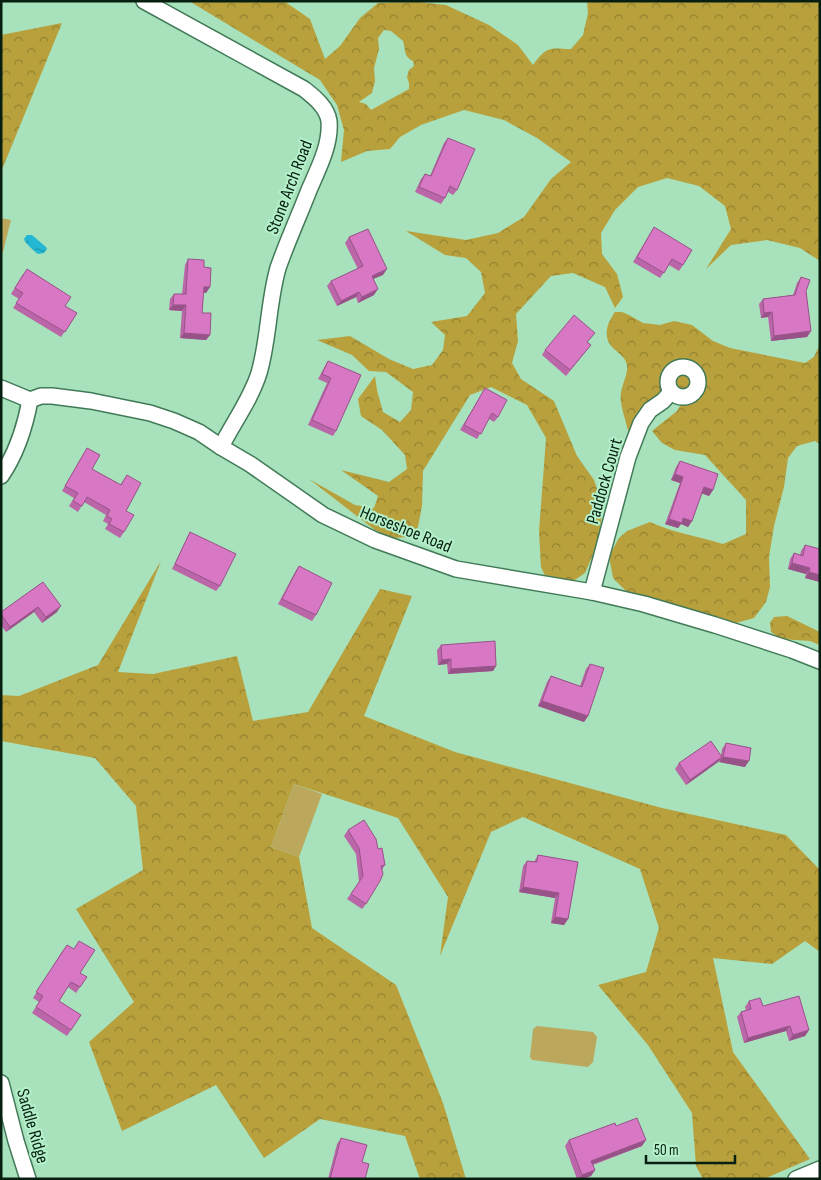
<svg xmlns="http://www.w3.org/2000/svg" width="821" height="1180" font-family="'Sofia Sans Condensed',sans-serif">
	<defs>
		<pattern id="forest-crowns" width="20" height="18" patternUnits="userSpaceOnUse" patternTransform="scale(1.25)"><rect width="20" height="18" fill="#b8a03c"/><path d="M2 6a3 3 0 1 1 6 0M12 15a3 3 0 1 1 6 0" fill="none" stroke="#948231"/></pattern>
		<pattern id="water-ripples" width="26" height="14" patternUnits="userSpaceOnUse" patternTransform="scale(1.25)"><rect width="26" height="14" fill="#23b7d4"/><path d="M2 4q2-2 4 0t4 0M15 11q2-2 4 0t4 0" fill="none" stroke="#1c94ab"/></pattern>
	</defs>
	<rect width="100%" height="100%" fill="#a7e2bc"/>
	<g fill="url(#forest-crowns)" fill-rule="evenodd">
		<path d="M189 1H284L310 19 325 59 340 46 360 18 378 3 418 2 446 5 489 25 518 45 533 65C547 46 549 48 571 49L583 35 588 13 587 1H820V261L800 248 767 240 731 245 706 269 731 229 725 206 699 186 667 178 638 187 615 210 601 233 602 254 617 274 623 297 615 308 605 287 573 273 551 276 516 314 518 341 512 363 521 379 554 401 577 456 594 480 603 506 598 543 585 573 569 584 546 578 541 567 539 532 546 438 527 405 491 387 470 395 423 471 422 506 418 527 410 537 392 538 375 530 309 479 355 505 374 508 378 496 341 470 389 482 407 469 405 455 382 430 361 416 358 399 375 376 377 390 383 412 400 422 411 410 413 392 386 372 369 371 352 355 317 340 350 336 389 359 413 369 432 365 443 350 445 335 431 322 467 316 485 293 481 272 466 258 445 255 406 231 466 240 498 233 524 217 551 179 571 162 537 138 504 120 464 110 421 125 400 137 390 149 367 151 341 162 344 130 337 105 320 80ZM384 30 391 31 403 41C406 50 403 56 413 61L414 66 409 70 407 77 409 83V89L371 110 366 104 359 102 372 93 375 81 374 68 379 49 378 38Z"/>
		<polygon points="62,23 1,172 1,35"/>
		<path d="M615 312H622L629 315 643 323 660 325 674 321 692 325 713 341 730 348 805 363 814 357 820 344V444L815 441 797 446 788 458 784 487 774 526 769 557 770 587 766 602 754 618 736 623 724 619 714 621 627 592 613 578 609 556 619 538 627 531 650 522C674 533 698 536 723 544L746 534V500L705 455 675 450 662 443 652 431 677 411 686 396 673 398 648 420 628 431C626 420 619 404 621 393 622 384 628 375 627 366 626 357 618 353 613 348 602 337 607 323 615 312Z"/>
		<polygon points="161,561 118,672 153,674 237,656 253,721 308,712 380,589 412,596 364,716 455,752 662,808 786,835 820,870 820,952 805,941 772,964 713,958 733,1052 810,1159 764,1179 703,1179 696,1166 692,1113 648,1045 598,985 646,972 659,928 640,869 523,817 491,832 440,956 448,897 398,818 294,784 271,847 299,857 312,928 396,985 443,1103 466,1179 420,1179 405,1136 320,1119 264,1158 216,1085 122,1131 89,1042 134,1002 76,909 143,870 136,806 95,758 1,741 1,695 19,696 98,665"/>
		<polygon points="787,616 820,632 820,645 810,641 781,639 771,632 770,623 774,617"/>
	</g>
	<g fill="#bba85d">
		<polygon points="1,218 11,220 3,252 1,251"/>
		<polygon points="294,784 322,794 299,857 271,847"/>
		<polygon points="537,1026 593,1032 597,1037 593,1062 588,1067 532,1060 530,1057 533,1029"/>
	</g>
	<path fill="url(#water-ripples)" d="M27 235H32L46 247 47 249 44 253 38 254C35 252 24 242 24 239Z"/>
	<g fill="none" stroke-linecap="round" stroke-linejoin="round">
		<g stroke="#427a58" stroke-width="18">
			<g id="minor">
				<path d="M144 1 304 89C314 97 327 107 329 121 331 145 318 169 309 190 299 216 287 242 278 268 268 303 269 339 259 373 251 399 233 423 221 447"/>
				<circle cx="683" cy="382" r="15"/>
				<polyline points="1,388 30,400 41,396 52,396 91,401 150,413 174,421 199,432 221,447 250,464 323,515 375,540 456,569 592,592 644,604 715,625 792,650 820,661"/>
				<path d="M1 476C17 453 25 427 30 400"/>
				<polyline points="592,592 628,457 641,423 650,410 663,401 671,392"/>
				<polyline points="1,1083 16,1141 28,1179"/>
				<polyline points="796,1179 820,1169"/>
			</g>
		</g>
		<use href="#minor" stroke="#fff" stroke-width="15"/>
	</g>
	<g fill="#ba66a8">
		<polygon points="448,138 457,190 453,195 448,192 445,198 441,204 415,192 421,179 425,174 430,176 444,143"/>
		<polygon points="654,227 683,265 679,271 669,265 660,278 633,262"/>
		<polygon points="349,237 383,275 373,279 374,295 358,303 356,297 337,306 327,286 331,281 358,269 345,243"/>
		<polygon points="188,259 204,267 210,287 206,293 203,292 202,313 210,335 206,340 180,338 182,311 169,310 170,299 174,294 182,294 185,265"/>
		<polygon points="23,274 65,306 77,313 61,337 13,308 19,299 11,294"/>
		<polygon points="801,277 806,291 811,331 807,337 771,341 768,317 761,318 759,304 763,299 793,295 797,283"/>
		<polygon points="595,333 587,342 591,345 566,376 542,355 545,350"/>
		<polygon points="328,361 336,431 333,436 308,425 327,383 318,379 325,366"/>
		<polygon points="485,388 498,417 494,422 489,419 477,439 460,430"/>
		<polygon points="87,448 92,469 120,485 127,475 126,511 124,532 120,538 105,529 108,524 103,521 106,515 84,502 78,512 69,506 74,498 62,491"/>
		<polygon points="680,461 713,490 709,496 702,493 692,521 688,527 681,524 678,528 665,524 680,483 671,480 676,467"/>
		<polygon points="190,532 220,586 216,591 172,569 187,538"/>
		<polygon points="805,545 820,582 805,578 806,574 788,569 790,559 794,553 800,555 801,551"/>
		<polygon points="299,566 316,615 312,621 278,604 295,572"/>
		<polygon points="43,582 57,612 42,623 34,612 6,632 1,625 1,612"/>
		<polygon points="441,645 496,666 493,671 448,674 447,664 438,665 437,650"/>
		<polygon points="590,664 588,716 584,722 538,706 547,682 551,676 580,686 586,669"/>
		<polygon points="726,743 745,767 719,762 720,760 718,762 686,785 675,769 679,763 721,755 722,749"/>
		<polygon points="348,830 378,849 385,865 382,870 366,904 362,909 347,899 359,882 356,854 344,836"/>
		<polygon points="538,855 578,862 568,919 564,925 551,923 555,898 519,892 523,866 527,861 534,862"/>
		<polygon points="63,950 80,973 87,977 76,993 68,987 59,1001 81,1015 67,1036 32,1013 39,1002 33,998"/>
		<polygon points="749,1001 763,1006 809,1030 805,1036 789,1041 786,1031 744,1043 737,1017 741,1012 746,1010 745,1007"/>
		<polygon points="616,1126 642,1146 593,1165 595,1170 591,1176 582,1179 577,1179 565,1146 569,1140"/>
		<polygon points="341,1138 362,1162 365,1179 328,1179 337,1144"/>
	</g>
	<g fill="#975388">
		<polygon points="387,269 383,275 368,281 372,276"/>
		<polygon points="204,287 210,287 206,293 200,292"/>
		<polygon points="378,289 374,295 358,303 362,297"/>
		<polygon points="359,292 356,297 337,306 341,301"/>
		<polygon points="173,305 186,305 182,311 169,310"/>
		<polygon points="772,312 768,317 761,318 764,313"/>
		<polygon points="811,331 807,337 771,341 774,336"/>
		<polygon points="184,333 210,335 206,340 180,338"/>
		<polygon points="675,474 683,477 680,483 671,480"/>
		<polygon points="704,487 713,490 709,496 700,493"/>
		<polygon points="683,518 692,521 688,527 681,524 678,528 665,524 669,519"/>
		<polygon points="792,563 810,568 806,574 788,569"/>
		<polygon points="809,572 820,575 820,582 805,578"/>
		<polygon points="61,606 57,612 42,623 46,617"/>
		<polygon points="38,607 34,612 6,632 10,627"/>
		<polygon points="451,659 447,664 438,665 442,660"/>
		<polygon points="496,666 493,671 448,674 451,669"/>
		<polygon points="542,701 588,716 584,722 538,706"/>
		<polygon points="722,757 718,762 686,785 690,780"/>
		<polygon points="723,757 749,761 745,767 719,762"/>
		<polygon points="523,887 559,893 555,898 519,892"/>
		<polygon points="555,917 568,919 564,925 551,923"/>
		<polygon points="790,1026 786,1031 744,1043 748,1038"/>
		<polygon points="809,1030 805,1036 789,1041 793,1035"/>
		<polygon points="646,1140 642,1146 587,1166 591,1161"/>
		<polygon points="595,1170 591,1176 582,1179 579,1179 582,1175"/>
	</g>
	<g fill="#d877c3" stroke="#975388">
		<polygon points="448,138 475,149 457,190 450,186 445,198 419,187 425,174 431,176"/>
		<polygon points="654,227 692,250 683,265 672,259 664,273 637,257"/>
		<polygon points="368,229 387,269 372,276 378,289 362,297 359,292 341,301 331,281 363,266 349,237"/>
		<polygon points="188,259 204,260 204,267 211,268 210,287 204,287 202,313 211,313 210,335 184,333 186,305 173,305 174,294 186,294"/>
		<polygon points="27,269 71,297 65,306 77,313 65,332 16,303 23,293 15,288"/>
		<polygon points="801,277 810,280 806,291 811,331 774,336 772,312 764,313 763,299 795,295"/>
		<polygon points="574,315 595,333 587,342 591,345 570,370 545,350"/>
		<polygon points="328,361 361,375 336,431 312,420 331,378 322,374"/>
		<polygon points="485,388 507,400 498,417 492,413 481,434 464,425"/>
		<polygon points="87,448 100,455 92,469 121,485 127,475 141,483 126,511 134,515 124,532 109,524 112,519 107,516 110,510 87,497 82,506 73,501 78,493 65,486"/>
		<polygon points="680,461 718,474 713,490 704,487 692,521 683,518 682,523 669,519 683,477 675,474"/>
		<polygon points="190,532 236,554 220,586 175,564"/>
		<polygon points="805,545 820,549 820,575 809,572 810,568 792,563 794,553 803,556"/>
		<polygon points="299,566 332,583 316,615 282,599"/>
		<polygon points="43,582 61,606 46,617 38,607 10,627 1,614 1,612"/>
		<polygon points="495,641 496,666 451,669 451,659 442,660 441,645"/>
		<polygon points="590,664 604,668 588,716 542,701 551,676 582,687"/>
		<polygon points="711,741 722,757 690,780 679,763"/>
		<polygon points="726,743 751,748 749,761 723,757"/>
		<polygon points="364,820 376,839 378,849 382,848 385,865 381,866 383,874 380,881 366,904 351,894 363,876 359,848 348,830"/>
		<polygon points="538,855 578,862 568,919 555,917 559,893 523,887 527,861 537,862"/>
		<polygon points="79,941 95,950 80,973 87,977 80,987 71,982 59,1001 81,1015 71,1030 36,1007 43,996 36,992 67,945 74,949"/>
		<polygon points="799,996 809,1030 793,1035 790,1026 748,1038 741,1012 751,1009 749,1001 760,998 763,1006"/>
		<polygon points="637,1118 646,1140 591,1161 595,1170 582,1175 569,1140 615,1123 616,1126"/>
		<polygon points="341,1138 367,1145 362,1162 369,1164 365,1179 330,1179"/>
	</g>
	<g text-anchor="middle" stroke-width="4" stroke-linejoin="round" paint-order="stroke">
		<g font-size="18" fill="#071f11" stroke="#b4f0c9">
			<text transform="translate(289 187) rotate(-69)" y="6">Stone Arch Road</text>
			<text transform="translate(604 481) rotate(-74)" y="6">Paddock Court</text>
			<text transform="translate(406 529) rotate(22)" y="6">Horseshoe Road</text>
			<text transform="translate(33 1126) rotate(74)" y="6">Saddle Ridge</text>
		</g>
	</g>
	<rect width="821" height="1180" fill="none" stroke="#071f11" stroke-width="5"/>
	<path d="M646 1155v8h89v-8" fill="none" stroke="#071f11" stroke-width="2.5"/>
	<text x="654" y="1155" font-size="15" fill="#071f11" stroke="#b4f0c9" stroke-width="4" paint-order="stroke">50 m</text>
</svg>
